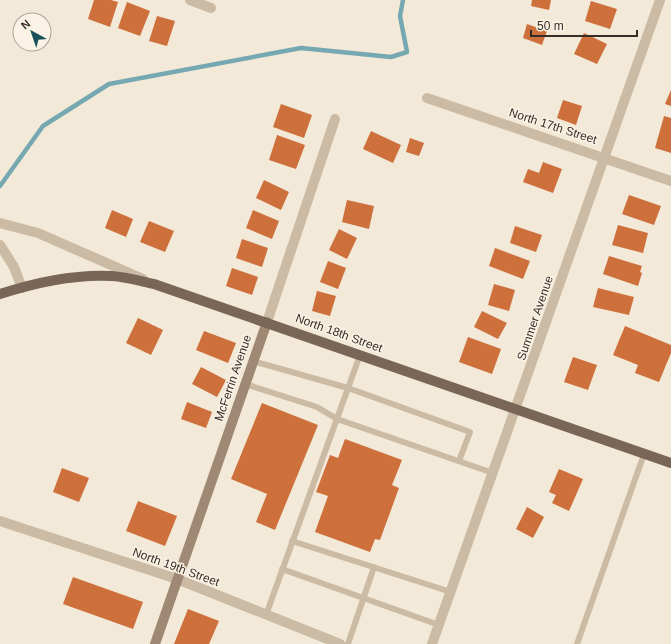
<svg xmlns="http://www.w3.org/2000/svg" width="671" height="644" font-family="Arial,sans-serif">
	<rect width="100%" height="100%" fill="#f3e9d8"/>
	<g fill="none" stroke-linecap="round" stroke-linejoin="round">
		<polyline stroke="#76a8b1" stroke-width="4.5" points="0,186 43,126 109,84 301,48 391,57 407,52 400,16 403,0"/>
	</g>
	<g fill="#cd703c">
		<polygon points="94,0 111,0 118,2 110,27 88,19"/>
		<polygon points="532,0 551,0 549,10 531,6"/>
		<polygon points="591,1 617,9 610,29 585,21"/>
		<polygon points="127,2 150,11 140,36 118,28"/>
		<polygon points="157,16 175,21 167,46 149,41"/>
		<polygon points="527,24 547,31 542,45 523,38"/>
		<polygon points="584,33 607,44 597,64 574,54"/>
		<polygon points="671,90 671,106 665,104"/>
		<polygon points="563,100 582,106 576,125 557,118"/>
		<polygon points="281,104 312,115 304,138 273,127"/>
		<polygon points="664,116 671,118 671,153 655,148"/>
		<polygon points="371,131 401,145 393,163 363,149"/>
		<polygon points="277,135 305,145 296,169 269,160"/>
		<polygon points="410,138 424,143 419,156 406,152"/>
		<polygon points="543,162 562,169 553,193 523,182 528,169 539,173"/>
		<polygon points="264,180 289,192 281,210 256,198"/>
		<polygon points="629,195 661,206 654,225 622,214"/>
		<polygon points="347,200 374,206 369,229 342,222"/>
		<polygon points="112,210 133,219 126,237 105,228"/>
		<polygon points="253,210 279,221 272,239 246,228"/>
		<polygon points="149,221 174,231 165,252 140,242"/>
		<polygon points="618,225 648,233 643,253 612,245"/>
		<polygon points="515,226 542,235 536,252 510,243"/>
		<polygon points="339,229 357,238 347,259 329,250"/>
		<polygon points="242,239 268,248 262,267 236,258"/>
		<polygon points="495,248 530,261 523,279 489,266"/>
		<polygon points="609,256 642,266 640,272 642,273 638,286 603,274"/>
		<polygon points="328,261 346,268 338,289 320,282"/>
		<polygon points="232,268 258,277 252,295 226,286"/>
		<polygon points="494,284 515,290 509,311 488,305"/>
		<polygon points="598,288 634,297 629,315 593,307"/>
		<polygon points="317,291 336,296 330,316 312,311"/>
		<polygon points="482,311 507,323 498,339 474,327"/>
		<polygon points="138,318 163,330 151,355 126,343"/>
		<polygon points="625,326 671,345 671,353 659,382 635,373 638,365 613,355"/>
		<polygon points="204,331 236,343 228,363 196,350"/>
		<polygon points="468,337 501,349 492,374 459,362"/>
		<polygon points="573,357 597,365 588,390 564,382"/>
		<polygon points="201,367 226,380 217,397 192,384"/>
		<polygon points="187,402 212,412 206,428 181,419"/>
		<polygon points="262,403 318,425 275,530 256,522 267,494 231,479"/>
		<polygon points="345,439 402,460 392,485 399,488 380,540 375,539 370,552 315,532 328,496 316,492 330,455 338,458"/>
		<polygon points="62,468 89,478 79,502 53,492"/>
		<polygon points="559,469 583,479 569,511 552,503 556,495 549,492"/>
		<polygon points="138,501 177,516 165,546 126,531"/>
		<polygon points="527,507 544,517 533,538 516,529"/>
		<polygon points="73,577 143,602 133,629 63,604"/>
		<polygon points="188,609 219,621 209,644 174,644"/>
	</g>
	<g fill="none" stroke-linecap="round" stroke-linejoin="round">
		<g stroke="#cbbaa4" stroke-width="6">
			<polyline points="253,361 348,388 470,432 459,461"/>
			<polyline points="245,384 317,407 337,419 493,473"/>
			<polyline points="292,541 451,592"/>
			<polyline points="282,569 439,625"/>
			<polyline points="266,615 360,355"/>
			<polyline points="348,644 374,567"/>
			<polyline points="577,644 644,454"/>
		</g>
		<g stroke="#cbbaa4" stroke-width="10">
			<polyline points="190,0 211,8"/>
			<polyline points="427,98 671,181"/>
			<polyline points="0,223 38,233 143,279"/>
			<polyline points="0,245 14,267 22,288"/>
			<polyline points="267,322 335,119"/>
			<polyline points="0,521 177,579 340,644"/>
			<polyline points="432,644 660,0"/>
		</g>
		<polyline stroke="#9f8975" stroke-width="10" points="155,644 267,322"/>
		<path stroke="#796656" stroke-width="10" d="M0 294C34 283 76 274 112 276 126 277 140 281 154 284L671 463"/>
	</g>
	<g text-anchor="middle" stroke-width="3" stroke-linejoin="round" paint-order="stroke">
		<g font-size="12" fill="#362d26" stroke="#faf3e5">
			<text transform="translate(553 126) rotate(18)" y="4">North 17th Street</text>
			<text transform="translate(535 318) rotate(-71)" y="4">Summer Avenue</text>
			<text transform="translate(339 333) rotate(20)" y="4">North 18th Street</text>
			<text transform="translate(233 378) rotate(-71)" y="4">McFerrin Avenue</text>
			<text transform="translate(176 567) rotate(20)" y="4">North 19th Street</text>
		</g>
	</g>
	<g transform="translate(32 32) rotate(320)"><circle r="19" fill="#faf3e5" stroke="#aca499"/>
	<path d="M0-3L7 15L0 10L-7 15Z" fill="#194e5a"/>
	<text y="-6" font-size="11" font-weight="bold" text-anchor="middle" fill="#362d26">N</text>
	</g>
	<path d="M531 30v6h106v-6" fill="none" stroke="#362d26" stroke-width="2"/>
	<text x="537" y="30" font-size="12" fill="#362d26" stroke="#faf3e5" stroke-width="3" paint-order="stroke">50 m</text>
</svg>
